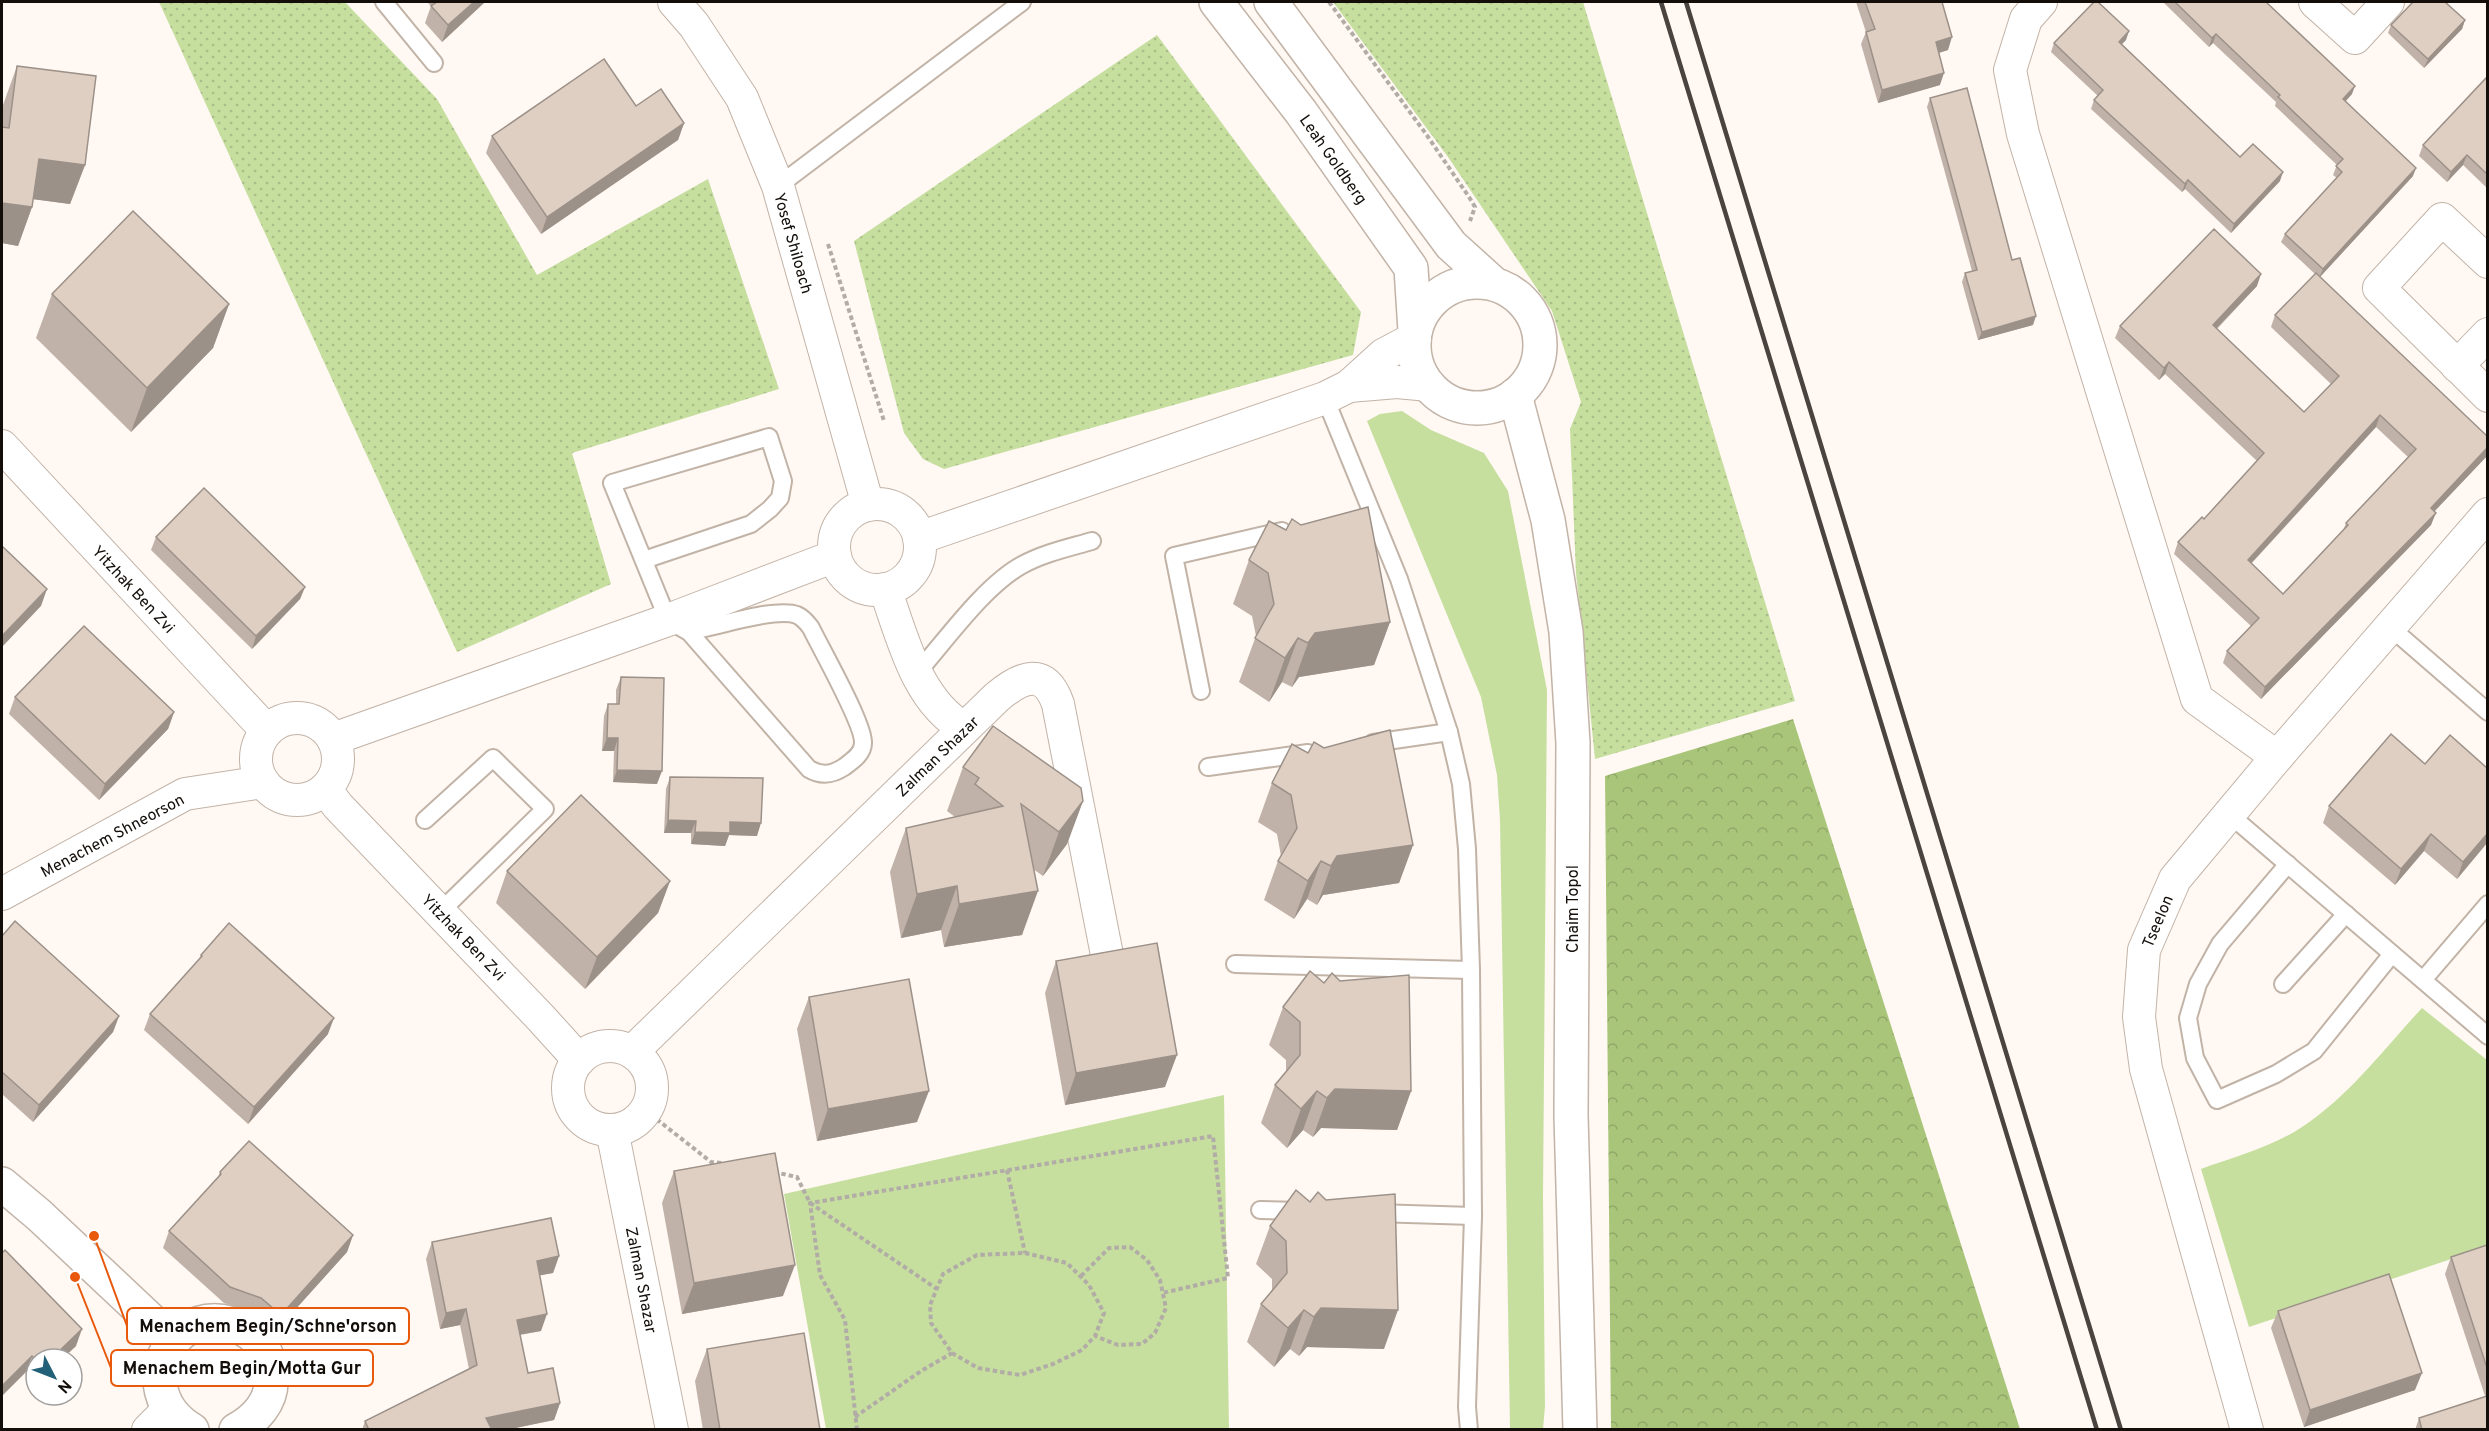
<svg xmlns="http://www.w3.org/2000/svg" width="2489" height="1431" font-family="Overpass,sans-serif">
	<defs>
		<pattern id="grass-dots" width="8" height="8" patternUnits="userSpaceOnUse" patternTransform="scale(1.5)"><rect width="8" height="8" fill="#c6df9f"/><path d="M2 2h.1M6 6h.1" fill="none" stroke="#a9be88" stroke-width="1.8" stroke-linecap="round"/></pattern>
		<pattern id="forest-crowns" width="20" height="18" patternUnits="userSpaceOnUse" patternTransform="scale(1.5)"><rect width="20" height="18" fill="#a8c57a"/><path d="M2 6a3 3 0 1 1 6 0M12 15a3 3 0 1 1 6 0" fill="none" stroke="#90a868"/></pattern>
	</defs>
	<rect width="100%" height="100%" fill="#fff8f3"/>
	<g fill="url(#grass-dots)">
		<polygon points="159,2 345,2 437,99 537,275 708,179 779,389 572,453 611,584 457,652"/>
		<polygon points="1333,2 1583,2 1795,701 1595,759 1576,573 1570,429 1581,402 1552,311 1448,157"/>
		<polygon points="1157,35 1361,312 1353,355 944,469 923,459 904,433 854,241"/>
	</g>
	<polygon fill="url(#forest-crowns)" points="1793,719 2020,1429 1611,1429 1605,776"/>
	<g fill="#c6df9f">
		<polygon points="1402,411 1431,430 1484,453 1508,491 1547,690 1543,1197 1545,1406 1543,1429 1510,1429 1500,820 1497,775 1481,697 1367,421 1380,414"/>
		<path d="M2422 1008 2487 1060V1247L2249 1327 2201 1169C2234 1157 2272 1147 2302 1127 2349 1096 2384 1049 2422 1008Z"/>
		<polygon points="1224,1095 1229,1429 826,1429 784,1194"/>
	</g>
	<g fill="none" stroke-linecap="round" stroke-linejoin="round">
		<g stroke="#c2b3a7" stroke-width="20">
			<g id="lane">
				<polyline points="384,2 434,63"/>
				<polyline points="778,186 1022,2"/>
				<polyline points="1325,398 1399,579 1449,732 1461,784 1467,849 1471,970 1473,1216 1467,1407 1469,1430"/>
				<path d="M644 560 751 524 770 509 780 498 783 481 769 437 612 483 668 620 689 632 809 769C821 776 832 775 844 767 852 761 863 754 863 743 864 724 821 649 811 628 807 623 804 618 797 615 776 607 713 627 689 632"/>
				<polyline points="2390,627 2488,712"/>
				<path d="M917 673C946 640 984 586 1022 565 1044 553 1068 548 1092 541"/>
				<polyline points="1201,691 1174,556 1282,531"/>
				<polyline points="1373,743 1449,732"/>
				<polyline points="1208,767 1308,753"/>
				<polyline points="2229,814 2488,1036"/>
				<polyline points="425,820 493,758 545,809 440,912"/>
				<polyline points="2288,864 2220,944 2198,984 2188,1018 2195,1058 2217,1100 2276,1074 2314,1051 2392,954"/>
				<polyline points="1235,964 1471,970"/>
				<polyline points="2423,980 2488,904"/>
				<polyline points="2283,984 2346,914"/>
				<polyline points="1260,1210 1301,1211"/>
				<polyline points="1375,1213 1473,1216"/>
			</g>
		</g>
		<g stroke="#c2b3a7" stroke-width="34">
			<g id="street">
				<polyline points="674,2 694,25 742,98 778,186 868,505"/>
				<polyline points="2041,2 2026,19 2010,70 2023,134 2197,699 2277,757"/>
				<polyline points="2315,2 2355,38 2388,2"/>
				<polyline points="2488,262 2442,219 2379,288 2488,396"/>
				<polyline points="2457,366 2488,334"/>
				<polyline points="1349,386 1397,382 1429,385"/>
				<polyline points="2,446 267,731"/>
				<circle cx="877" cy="547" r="43"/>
				<polyline points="919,538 1325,398 1349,386 1383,355 1415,338"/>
				<path d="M885 589C903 638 916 700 964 728"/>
				<circle cx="297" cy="759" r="41"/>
				<polyline points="333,739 668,620 835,556"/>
				<polyline points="325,789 338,806 541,1018 579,1060"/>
				<polyline points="2,894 185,794 263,782"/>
				<circle cx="610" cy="1088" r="42"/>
				<path d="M632 1052 997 697C1022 676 1045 667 1058 704L1108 960"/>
				<polyline points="612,1130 672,1430"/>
				<polyline points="148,1430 169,1409"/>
				<polyline points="2247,1430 2146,1069 2139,1017 2144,950 2175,879 2277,757 2488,514"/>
			</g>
		</g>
		<g stroke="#c2b3a7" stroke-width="36">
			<g id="secondary">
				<polyline points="1216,2 1301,112 1411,268 1415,331"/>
				<polyline points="1271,2 1451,245 1493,283"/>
				<circle cx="1477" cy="345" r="63"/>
				<polyline points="1515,395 1548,520 1566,632 1573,743 1571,1116 1580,1430"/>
				<polyline points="2,1184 39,1215 173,1341"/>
				<path d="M192 1430C122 1388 179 1291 245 1330 263 1340 271 1359 271 1380 272 1402 255 1420 236 1430"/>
			</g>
		</g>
		<g stroke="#b2aca7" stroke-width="4" stroke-dasharray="4.5 3" stroke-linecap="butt">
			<polyline points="1329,2 1426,134 1469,197 1475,207 1470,221"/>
			<polyline points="828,244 884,421"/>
			<polyline points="645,1110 711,1162 722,1163"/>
			<polyline points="1007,1170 1025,1253"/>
			<polyline points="774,1172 797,1177 810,1203 937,1289"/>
			<polygon points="1025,1253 1067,1263 1089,1285 1104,1313 1095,1336 1082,1350 1053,1364 1020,1375 978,1368 952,1353 931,1323 930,1305 943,1274 977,1255"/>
			<polyline points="1081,1276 1109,1248 1130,1247 1147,1260 1160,1280 1166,1308 1155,1333 1142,1344 1118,1345 1095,1336"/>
			<polyline points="855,1417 921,1371 952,1353"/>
			<polyline points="857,1430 845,1320 820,1275 810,1203 1213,1136 1228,1278 1162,1293"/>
		</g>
		<use href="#lane" stroke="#fff" stroke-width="16"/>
		<use href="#street" stroke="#fff" stroke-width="32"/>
		<use href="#secondary" stroke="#fff" stroke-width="33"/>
		<g stroke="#4a4440" stroke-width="4.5">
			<polyline points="1661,2 2097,1430"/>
			<polyline points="1686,2 2121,1430"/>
		</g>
	</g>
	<g fill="#c0b2a8" fill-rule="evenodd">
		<polygon points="427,2 485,2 442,42 425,23 431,6"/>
		<polygon points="1856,2 1942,2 1948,50 1939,53 1940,85 1878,103 1861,44 1866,32"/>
		<path d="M2163 2H2266L2352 94 2346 101 2413 176 2320 277 2487 456 2434 512 2431 525 2261 699 2223 663 2227 651 2251 626 2174 554 2178 542 2204 519 2257 461 2165 374 2159 380 2115 338 2120 326 2257 286 2217 329 2304 412 2331 384 2271 327 2275 315 2315 274 2281 242 2285 234 2337 178 2333 175 2337 165 2275 106 2276 102 2213 43 2209 47ZM2376 427 2408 457 2346 523 2343 531 2283 594 2251 564Z"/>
		<polygon points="2465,20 2462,29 2424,68 2388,33 2391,25"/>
		<polygon points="2126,40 2122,44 2240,157 2280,181 2231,233 2185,189 2182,192 2091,109 2094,100 2098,96 2051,52 2054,43"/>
		<polygon points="17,66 85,165 70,204 33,199 32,207 18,246 2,243 2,118 3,105"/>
		<polygon points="2487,77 2487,188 2463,165 2447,182 2419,156 2423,145"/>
		<polygon points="1930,98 2012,260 2033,325 1978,340 1962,282 1965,273 1972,271 1927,107"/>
		<polygon points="636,106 684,123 678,140 541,234 486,153 492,136"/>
		<polygon points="52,294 229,304 213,348 131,432 36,338"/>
		<polygon points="156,537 305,587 300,599 252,649 151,550"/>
		<polygon points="1249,560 1390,622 1374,665 1299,677 1292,687 1282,682 1269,702 1239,682 1256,636 1252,616 1233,604"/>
		<polygon points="621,677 657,784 613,782 614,751 602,751 604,716 608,704 616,704 616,690"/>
		<polygon points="15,697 174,712 168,729 99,800 9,714"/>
		<polygon points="963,767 1083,801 1067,844 1043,876 1033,869 1022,935 944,947 941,930 901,938 890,872 906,828 955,817 947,811"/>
		<polygon points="670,777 757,836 729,835 725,846 691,844 691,833 664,833 666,789"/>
		<polygon points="1272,783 1413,845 1399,883 1323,895 1317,905 1307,899 1294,919 1264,900 1278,861 1281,856 1277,834 1258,822"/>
		<polygon points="2329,806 2487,843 2457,879 2424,851 2395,885 2323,823"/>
		<polygon points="507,871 670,881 658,913 585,989 496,903"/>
		<polygon points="2,936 119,1016 113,1032 33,1122 2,1094"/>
		<polygon points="201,955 328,1034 248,1124 144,1030 150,1014 199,959"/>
		<polygon points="1056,961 1165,1087 1065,1105 1045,993"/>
		<polygon points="809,997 917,1122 817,1141 797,1029"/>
		<polygon points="1283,1007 1411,1091 1397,1130 1321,1128 1313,1137 1303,1130 1287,1148 1261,1123 1275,1085 1286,1072 1286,1060 1269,1045"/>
		<polygon points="674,1171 783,1296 682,1314 662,1203"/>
		<polygon points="220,1172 353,1235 347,1252 275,1332 255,1314 224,1303 163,1248 169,1231 218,1177"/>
		<polygon points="1296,1190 1384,1349 1307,1347 1299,1356 1290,1349 1274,1367 1247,1342 1261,1304 1272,1290 1272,1279 1256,1264 1270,1226"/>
		<polygon points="432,1242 559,1256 553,1273 540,1275 541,1331 520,1335 528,1373 560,1403 554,1420 505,1430 362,1430 365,1421 469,1369 460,1325 440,1329 426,1259"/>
		<polygon points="2487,1245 2487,1430 2415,1430 2419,1418 2485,1396 2445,1274 2451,1257"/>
		<polygon points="2,1253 76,1346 62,1359 36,1359 36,1383 26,1372"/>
		<polygon points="2278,1311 2415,1390 2304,1427 2271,1328"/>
		<polygon points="707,1349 820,1430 703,1430 695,1381"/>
	</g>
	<g fill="#9c9188">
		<polygon points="474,2 485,2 442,42 448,25"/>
		<polygon points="2465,20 2462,29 2424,68 2428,59"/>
		<polygon points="2129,31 2126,40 2116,50 2119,42"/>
		<polygon points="2216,34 2213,43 2209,47 2212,38"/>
		<polygon points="1952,37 1948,50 1931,55 1936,42"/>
		<polygon points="1944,73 1940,85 1878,103 1882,90"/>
		<polygon points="2355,86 2352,94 2340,107 2343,99"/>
		<polygon points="684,123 678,140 541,234 547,217"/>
		<polygon points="2467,155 2463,165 2447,182 2451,172"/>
		<polygon points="39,159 85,165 70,204 24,198"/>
		<polygon points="2416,168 2413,176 2319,278 2323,269"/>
		<polygon points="2283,172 2280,181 2231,233 2234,224"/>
		<polygon points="2188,180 2185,189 2182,192 2185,184"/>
		<polygon points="2,203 32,207 18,246 2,243"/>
		<polygon points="2261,274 2257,286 2208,337 2213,325"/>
		<polygon points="229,304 213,348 131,432 147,388"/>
		<polygon points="2036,316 2033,325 1978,340 1982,332"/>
		<polygon points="2169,362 2165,374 2159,380 2164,368"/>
		<polygon points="2380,415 2376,427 2243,572 2248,560"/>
		<polygon points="2487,448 2487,456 2426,520 2431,508"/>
		<polygon points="2436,513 2431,525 2261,699 2265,687"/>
		<polygon points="305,587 300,599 252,649 256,636"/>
		<polygon points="47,589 41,606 2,647 2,636"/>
		<polygon points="1390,622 1374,665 1299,677 1292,687 1308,643 1315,633"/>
		<polygon points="1298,638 1282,682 1269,702 1285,658"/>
		<polygon points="174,712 168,729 99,800 105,784"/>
		<polygon points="607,738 618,738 614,751 602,751"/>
		<polygon points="617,770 662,771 657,784 613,782"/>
		<polygon points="1083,801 1067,844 1043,876 1059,832"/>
		<polygon points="668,820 696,821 691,833 664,833"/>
		<polygon points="730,822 761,823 757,836 729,835 725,846 691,844 695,832"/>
		<polygon points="2431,834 2424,851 2395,885 2401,869"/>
		<polygon points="2487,834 2487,843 2457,879 2463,862"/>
		<polygon points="1413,845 1399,883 1323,895 1317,905 1331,866 1337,856"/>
		<polygon points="1321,861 1307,899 1294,919 1308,881"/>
		<polygon points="670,881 658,913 585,989 597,957"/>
		<polygon points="957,886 941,930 901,938 917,894"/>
		<polygon points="1038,891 1022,935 944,947 959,904"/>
		<polygon points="119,1016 113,1032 33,1122 39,1105"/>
		<polygon points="334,1018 328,1034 248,1124 254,1107"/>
		<polygon points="1177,1055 1165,1087 1065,1105 1076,1073"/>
		<polygon points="1335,1089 1411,1091 1397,1130 1321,1128 1313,1137 1327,1098"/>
		<polygon points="929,1091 917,1122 817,1141 828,1109"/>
		<polygon points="1317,1091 1303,1130 1287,1148 1301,1109"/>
		<polygon points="353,1235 347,1252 275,1332 281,1315"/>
		<polygon points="559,1256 553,1273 531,1277 537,1261"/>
		<polygon points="795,1265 783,1296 682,1314 694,1283"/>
		<polygon points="1321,1308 1398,1310 1384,1349 1307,1347 1299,1356 1314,1317"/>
		<polygon points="466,1309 460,1325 440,1329 446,1313"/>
		<polygon points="1304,1310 1290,1349 1274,1367 1288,1328"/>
		<polygon points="547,1314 541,1331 511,1336 517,1320"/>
		<polygon points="82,1329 76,1346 62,1359 51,1359"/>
		<polygon points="32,1356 26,1372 2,1396 2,1386"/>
		<polygon points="2422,1373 2415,1390 2304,1427 2310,1410"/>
		<polygon points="560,1403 554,1420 505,1430 482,1430 486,1418"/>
	</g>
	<g fill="#dfcfc3" stroke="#9c9188" stroke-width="1.5" fill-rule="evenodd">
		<polygon points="437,2 474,2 448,25 431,6"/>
		<polygon points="1865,2 1942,2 1952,37 1936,42 1944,73 1882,90 1866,32 1875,29"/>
		<polygon points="2094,2 2098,2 2129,31 2119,42 2240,157 2253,144 2283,172 2234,224 2188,180 2185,184 2094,100 2103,90 2054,43"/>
		<polygon points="2175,2 2266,2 2355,86 2343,99 2416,168 2323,269 2285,234 2342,172 2336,166 2343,159 2278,97 2280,95 2216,34 2212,38"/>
		<polygon points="2413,2 2445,2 2465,20 2428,59 2391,25"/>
		<polygon points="604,59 636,106 661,89 684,123 547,217 492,136"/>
		<polygon points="17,66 96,76 85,165 39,159 32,207 2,203 2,127 9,128"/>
		<polygon points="2487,77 2487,174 2467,155 2451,172 2423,145"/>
		<polygon points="1967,88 2012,260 2020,258 2036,316 1982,332 1965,273 1977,270 1930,98"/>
		<polygon points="133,211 229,304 147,388 52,294"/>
		<path d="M2214 229 2261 274 2213 325 2304 412 2339 376 2275 315 2316 273 2487 436V448L2431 508 2436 513 2265 687 2227 651 2259 618 2178 542 2202 517 2204 519 2264 453 2169 362 2164 368 2120 326ZM2380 415 2416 449 2346 523 2348 525 2283 594 2248 560Z"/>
		<polygon points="204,488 305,587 256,636 156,537"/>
		<polygon points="1368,507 1390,622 1315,633 1308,643 1298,638 1285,658 1255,638 1274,604 1268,573 1249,560 1269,521 1286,530 1292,519 1301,525"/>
		<polygon points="2,546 47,589 2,636"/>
		<polygon points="84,626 174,712 105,784 15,697"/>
		<polygon points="621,677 664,678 662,771 617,770 618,738 607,738 608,704 619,704"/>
		<polygon points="993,726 1081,788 1083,801 1059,832 1021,804 1038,891 959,904 957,886 917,894 906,828 1003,806 975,784 979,778 963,767"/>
		<polygon points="1390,730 1413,845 1337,856 1331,866 1321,861 1308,881 1278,861 1297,828 1291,795 1272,783 1292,744 1308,753 1314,742 1324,748"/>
		<polygon points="2391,734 2425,764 2450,735 2487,768 2487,834 2463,862 2431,834 2401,869 2329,806"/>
		<polygon points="670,777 763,778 761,823 730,822 730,833 695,832 696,821 668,820"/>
		<polygon points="581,795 670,881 597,957 507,871"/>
		<polygon points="15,921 119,1016 39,1105 2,1072 2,936"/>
		<polygon points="229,923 334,1018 254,1107 150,1014 202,956 201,955"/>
		<polygon points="1157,943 1177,1055 1076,1073 1056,961"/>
		<polygon points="1310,971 1324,983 1332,973 1340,981 1409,975 1411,1091 1335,1089 1327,1098 1317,1091 1301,1109 1275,1085 1300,1055 1300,1022 1283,1007"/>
		<polygon points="909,979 929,1091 828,1109 809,997"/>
		<polygon points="249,1141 353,1235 281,1315 261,1298 230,1287 169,1231 221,1174 220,1172"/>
		<polygon points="775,1153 795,1265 694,1283 674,1171"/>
		<polygon points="1296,1190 1310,1202 1318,1192 1326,1200 1395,1194 1398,1310 1321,1308 1314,1317 1304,1310 1288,1328 1261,1304 1287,1273 1286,1241 1270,1226"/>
		<polygon points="551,1218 559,1256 537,1261 547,1314 517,1320 528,1373 553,1368 560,1403 486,1418 492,1430 369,1430 365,1421 477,1365 466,1309 446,1313 432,1242"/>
		<polygon points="2487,1245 2487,1368 2451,1257"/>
		<polygon points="5,1250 82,1329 51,1359 36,1359 36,1360 32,1356 2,1386 2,1253"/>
		<polygon points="2389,1274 2422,1373 2310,1410 2278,1311"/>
		<polygon points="804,1333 820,1430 720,1430 707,1349"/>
		<polygon points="2487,1396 2487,1430 2422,1430 2419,1418"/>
	</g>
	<g text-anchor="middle" stroke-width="4.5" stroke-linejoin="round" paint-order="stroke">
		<g font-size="16" fill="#130e0a" stroke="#fff">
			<text transform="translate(1334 159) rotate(55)" y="6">Leah Goldberg</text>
			<text transform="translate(794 243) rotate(74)" y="6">Yosef Shiloach</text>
			<text transform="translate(134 589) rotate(47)" y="6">Yitzhak Ben Zvi</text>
			<text transform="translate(937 756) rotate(-44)" y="6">Zalman Shazar</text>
			<text transform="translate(112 835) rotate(-28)" y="6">Menachem Shneorson</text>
			<text transform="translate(1572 909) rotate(-90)" y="6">Chaim Topol</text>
			<text transform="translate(2157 921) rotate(-67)" y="6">Tseelon</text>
			<text transform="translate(464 937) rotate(46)" y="6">Yitzhak Ben Zvi</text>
			<text transform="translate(642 1280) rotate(79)" y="6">Zalman Shazar</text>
		</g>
	</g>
	<path fill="none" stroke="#e8590c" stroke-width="2" d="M94 1236L127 1326M75 1277L111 1368"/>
	<g fill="#e8590c" stroke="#fff" stroke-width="2">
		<circle cx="94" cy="1236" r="6"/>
		<circle cx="75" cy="1277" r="6"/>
	</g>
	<g fill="#fff" stroke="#e8590c" stroke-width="2">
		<rect x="127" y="1308" width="282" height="36" rx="6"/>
		<rect x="111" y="1350" width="262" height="36" rx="6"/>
	</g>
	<g font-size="18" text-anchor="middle" font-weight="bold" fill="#130e0a">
		<text x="268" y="1332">Menachem Begin/Schne'orson</text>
		<text x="242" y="1374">Menachem Begin/Motta Gur</text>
	</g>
	<rect width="2489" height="1431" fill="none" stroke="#130e0a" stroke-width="6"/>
	<g transform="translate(54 1377) rotate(132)"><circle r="28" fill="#ffffff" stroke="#a19f9d" stroke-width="1.5"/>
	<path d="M0-4.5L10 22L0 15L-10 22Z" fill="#226177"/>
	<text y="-9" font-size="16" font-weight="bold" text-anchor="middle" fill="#130e0a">N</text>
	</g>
</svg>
